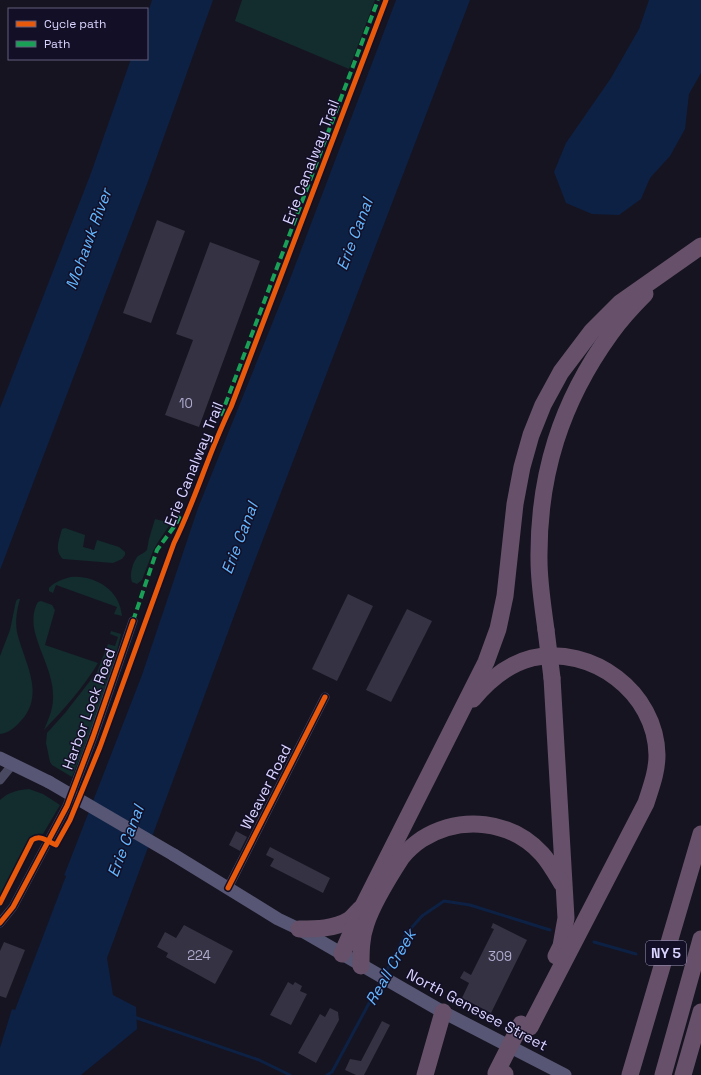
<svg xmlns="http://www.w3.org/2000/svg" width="701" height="1075" font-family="'Space Grotesk',sans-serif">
	<rect width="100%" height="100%" fill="#161421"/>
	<g fill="#132c2d">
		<polygon points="242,0 375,0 349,69 235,21"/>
		<path d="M155 519 171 523 158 542 153 551 142 580 137 584 132 582C129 575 133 561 138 556 141 554 144 553 147 550L149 539Z"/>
		<path d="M65 528 85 535 83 547 94 550 97 540 119 547 125 552V555L122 559 113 563 63 559C54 551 59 540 62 529Z"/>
		<path d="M71 577C95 575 120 590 122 616L114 614 117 607 56 585 53 593 49 591V588C54 582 63 579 71 577Z"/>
		<path d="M18 599H20C17 610 15 620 17 632 24 663 48 696 18 724 13 729 8 733 0 734V656L10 630 16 601Z"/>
		<path d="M41 601 52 605 55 610 45 645 98 663C83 688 64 709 44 730 49 718 54 707 53 694 53 673 38 649 34 628 33 619 33 610 38 602Z"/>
		<path d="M111 631 121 634C110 682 91 732 72 777L52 765 50 762 46 743 47 733 65 713 97 672 108 644 115 646 118 637 110 634Z"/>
		<path d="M29 789 43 794 60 805 43 834C36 833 34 835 30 840L0 898V800C9 792 17 790 29 789Z"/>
	</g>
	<g fill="#0d2144">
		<polygon points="152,0 213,0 147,184 0,570 0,408 91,173 131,59 147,59 147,15"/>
		<polygon points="396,0 470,0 247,581 107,958 113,995 136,1007 137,1029 81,1075 0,1075 0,1048 11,1012 142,675 198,508 290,279"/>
		<polygon points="649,0 701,0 701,73 689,94 685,129 670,156 650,178 641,199 619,215 592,214 566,203 554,172 566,143 611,78 639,29"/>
	</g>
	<polygon fill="#161421" points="64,875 66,876 15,1010 12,1009"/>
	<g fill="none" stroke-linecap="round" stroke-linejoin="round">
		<g stroke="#0d2144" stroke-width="3">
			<polyline points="594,942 636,954"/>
			<polyline points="385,974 406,934 422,916 444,901 470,905 550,930"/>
			<polyline points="134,1017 259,1060 290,1075"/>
			<polyline points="327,1075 332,1072 381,981"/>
		</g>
	</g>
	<g fill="#343243">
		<polygon points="157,220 185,231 151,323 123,313"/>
		<polygon points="210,242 260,261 199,427 165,415 193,340 176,334"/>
		<polygon points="348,594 373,606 337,681 312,669"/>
		<polygon points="407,609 432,621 391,702 366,690"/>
		<polygon points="236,831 247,837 240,851 229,845"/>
		<polygon points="270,847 330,878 323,893 270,866 274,859 266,855"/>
		<polygon points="493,923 527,940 491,1013 462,998 469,983 460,978 464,971 471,975 494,929 491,928"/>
		<polygon points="184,925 233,951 215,984 166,957 168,953 157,947 165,932 176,938"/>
		<polygon points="4,942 25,950 6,998 0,996 0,951"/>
		<polygon points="288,982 293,985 295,982 302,986 300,991 307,994 291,1025 270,1015"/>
		<polygon points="330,1008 338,1012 339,1020 316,1063 298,1053 320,1014 325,1017"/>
		<polygon points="382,1021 390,1025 364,1075 356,1075 345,1070 350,1059 361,1061"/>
	</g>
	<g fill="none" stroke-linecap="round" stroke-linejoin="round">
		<g stroke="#4a4962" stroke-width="9">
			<polyline points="0,780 13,764"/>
			<polyline points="228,888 325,697"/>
			<polyline points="0,923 13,907 67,806 93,737 133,621"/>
		</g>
		<g stroke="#575674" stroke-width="13">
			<polyline points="0,758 49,782"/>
			<polyline points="174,855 278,919 299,929 443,1012 565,1075"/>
		</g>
		<g stroke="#67516a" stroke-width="17">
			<path d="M546 630C543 607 539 583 539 560 538 475 561 402 611 333 621 319 633 306 645 294"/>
			<polyline points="552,678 566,918 561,946 556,956"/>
			<path d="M473 699C488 681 508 664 532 658 592 645 656 692 657 755 657 772 651 787 646 803L530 1027"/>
			<path d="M299 929C315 929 335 929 349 920 353 917 357 912 360 909"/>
			<polyline points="342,954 363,906 486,662 498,629 505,596 515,504 522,467 531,435 543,405 561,372 592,331 620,303 701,246"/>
			<path d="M361 966C361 952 361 938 366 924 372 905 391 874 402 857 407 851 416 843 422 839 461 815 511 820 542 854 550 863 556 874 562 884"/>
			<polyline points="425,1075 443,1012"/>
			<polyline points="505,1075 505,1074"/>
			<polyline points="630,1075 701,834"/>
			<polyline points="663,1075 701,939"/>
			<polyline points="683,1075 701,1012"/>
		</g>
		<polyline stroke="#575674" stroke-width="13" points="49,782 174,855"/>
		<g stroke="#67516a" stroke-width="17">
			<polyline points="546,630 552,678"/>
			<polyline points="496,1073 521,1024"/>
		</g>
		<g stroke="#1a9f57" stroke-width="4" stroke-dasharray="8 4" stroke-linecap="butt">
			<polyline points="221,416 378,0"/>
			<polyline points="133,621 157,550 176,524 181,515"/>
		</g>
		<g stroke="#130f26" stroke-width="8">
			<g id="cycleway">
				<polyline points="228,888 325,697"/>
				<path d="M0 903 32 840C41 834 48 842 56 845L70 820 100 747 174 543C196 499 209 451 231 407L386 0"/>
				<polyline points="0,923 13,907 67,806 93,737 133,621"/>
			</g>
		</g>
		<use href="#cycleway" stroke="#e8590c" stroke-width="5"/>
	</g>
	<g text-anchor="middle" stroke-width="3" stroke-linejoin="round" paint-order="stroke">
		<g font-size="13" fill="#b0acd0">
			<text x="186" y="408">10</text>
			<text x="199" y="960">224</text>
			<text x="500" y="961">309</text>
		</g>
		<rect fill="#130f26" stroke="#9e99be" stroke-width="1" x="646" y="941" width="40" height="24" rx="3"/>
		<g font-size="14" font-weight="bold" fill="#d9d4ff">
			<text x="666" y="958">NY 5</text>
		</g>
		<g font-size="15" fill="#d9d4ff" stroke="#130f26">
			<text transform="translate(311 162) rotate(-69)" y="5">Erie Canalway Trail</text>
			<text transform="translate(194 464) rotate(-68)" y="5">Erie Canalway Trail</text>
			<text transform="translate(89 709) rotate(-70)" y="5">Harbor Lock Road</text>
			<text transform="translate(266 787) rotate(-63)" y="5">Weaver Road</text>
			<text transform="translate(477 1010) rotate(28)" y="5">North Genesee Street</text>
		</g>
		<g font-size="16" font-style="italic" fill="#62b6ff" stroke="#130f26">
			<text transform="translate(354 234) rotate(-69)" y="6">Erie Canal</text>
			<text transform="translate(88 239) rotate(-70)" y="6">Mohawk River</text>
			<text transform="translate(239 538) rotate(-69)" y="6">Erie Canal</text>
			<text transform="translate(125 841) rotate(-69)" y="6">Erie Canal</text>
			<text transform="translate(390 967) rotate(-60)" y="6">Reall Creek</text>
		</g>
	</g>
	<rect x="8" y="8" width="140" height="52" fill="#130f26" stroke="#625e7d"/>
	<rect x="16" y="21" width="20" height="6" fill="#e8590c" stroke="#625e7d"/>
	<text x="44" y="28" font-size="12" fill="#d9d4ff">Cycle path</text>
	<rect x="16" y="41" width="20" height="6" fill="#1a9f57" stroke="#625e7d"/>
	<text x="44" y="48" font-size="12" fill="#d9d4ff">Path</text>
</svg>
